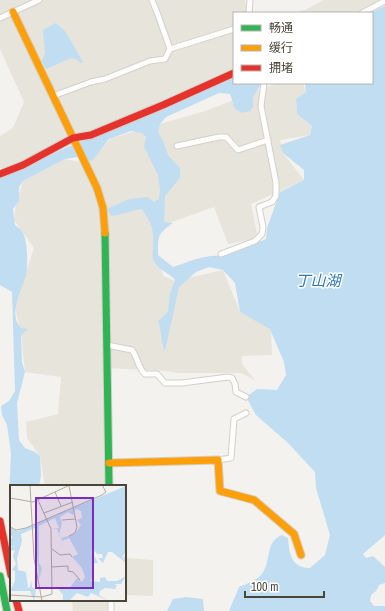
<svg xmlns="http://www.w3.org/2000/svg" width="385" height="611" font-family="'Archivo Narrow','Noto Sans SC',sans-serif">
	<rect width="100%" height="100%" fill="#f4f2ee"/>
	<g fill="#e7e4dc">
		<polygon points="0,0 245,0 247,13 234,13 234,69 10,170 0,168 0,136 13,128 24,102 0,49"/>
		<polygon points="324,0 385,0 360,13 293,13 305,10"/>
		<polygon points="278,83 303,83 306,92 296,99 297,114 312,126 310,135 280,140 283,153 304,180 251,204 258,238 228,244 214,207 169,223 154,237 163,276 175,281 223,270 240,312 271,328 272,355 242,356 242,364 255,380 241,373 179,373 166,371 107,368 109,486 45,486 40,456 27,438 26,422 58,414 61,377 25,372 21,335 15,307 34,248 14,220 16,205 23,181 65,159 85,163 112,138 205,111"/>
		<polygon points="125,558 153,560 153,596 125,595"/>
		<polygon points="72,600 110,600 107,611 71,611 73,610"/>
	</g>
	<g fill="#c0ddf1">
		<path d="M385 6V535L363 554 366 558 373 556 385 567V583L379 585 376 591 371 595 370 601 374 606H385V611H229L239 587C247 584 255 581 261 575 272 563 264 542 282 535L288 538C289 553 291 568 310 568L325 555 330 535 316 488 315 472 288 443 256 415 246 397 257 389 277 390 286 375 284 362 270 329 240 312 235 283 223 270 209 267 196 272 179 287 165 351C160 341 162 330 158 321L168 312 170 294 175 280C170 273 156 269 153 259 152 256 153 250 153 247 154 229 152 224 142 209 131 210 122 215 111 216L107 209 129 199 148 197 154 202 159 199 160 190 158 175 144 147 146 137 142 133 131 131 109 139 92 161 78 157 65 159 23 181 19 187V201L13 209 15 225C17 227 20 228 22 231 28 240 28 266 26 276 21 291 8 315 21 328L28 329 21 335 22 362 25 372 17 403 19 440 25 448 35 452 40 456 41 475 39 486H11V501L9 496 11 453 7 425 2 415 1 406 9 401 15 391 12 292 0 285V179L72 145 103 133 131 117 160 111 180 99 234 76V83H262L253 97V107L250 111 242 113 235 109 230 94 219 93 166 117 160 124 158 132 163 141 168 155 180 168V178L165 196 164 222 173 223C157 234 158 237 158 255L173 267C188 262 205 254 221 256L266 239 267 228 280 192 304 180V170L283 153 280 145 310 135 312 126 297 114 296 99 306 92 305 83H372V13H369Z"/>
		<polygon points="56,23 65,31 83,62 81,63 76,59 71,58 46,69 42,61 45,53 43,30"/>
		<polygon points="186,597 203,599 204,611 167,611 173,599"/>
	</g>
	<g fill="none" stroke-linecap="round" stroke-linejoin="round">
		<g stroke="#d2d0cb" stroke-width="7">
			<g id="street">
				<polyline points="152,0 158,15 170,49"/>
				<polyline points="249,13 250,0"/>
				<polyline points="362,13 385,1"/>
				<polyline points="0,18 39,0"/>
				<polyline points="53,96 91,82 105,79 150,61 165,59 170,49 234,29"/>
				<polyline points="177,146 219,137 226,137 238,150 268,140"/>
				<polyline points="221,254 255,241 262,234 263,227 259,207 272,202 276,196 276,183 261,106 264,83"/>
				<path d="M107 345 132 350C138 358 138 368 145 374H157L165 383H182L228 377 232 378 235 384 236 392 246 397"/>
				<polyline points="218,460 231,458 234,419 246,413"/>
				<polyline points="111,600 111,611"/>
			</g>
		</g>
		<g stroke="#d3cfc5" stroke-width="9">
			<g id="fast">
				<polyline points="105,233 109,486"/>
				<polyline points="0,576 7,611"/>
			</g>
		</g>
		<g stroke="#d3cfc5" stroke-width="9">
			<g id="slow">
				<polyline points="13,12 97,188 103,208 105,233"/>
				<polyline points="109,463 218,460 220,491 254,500 294,534 301,555"/>
			</g>
		</g>
		<g stroke="#d3cfc5" stroke-width="9">
			<g id="jam">
				<polyline points="0,174 23,165 73,138 91,135 163,105 234,73"/>
				<polyline points="0,521 11,575"/>
				<polyline points="16,600 19,611"/>
			</g>
		</g>
		<use href="#street" stroke="#fdfdfc" stroke-width="5"/>
		<use href="#fast" stroke="#30b455" stroke-width="7"/>
		<use href="#slow" stroke="#ff9f0a" stroke-width="7"/>
		<use href="#jam" stroke="#e5322d" stroke-width="7"/>
	</g>
	<g text-anchor="middle" stroke-width="3" stroke-linejoin="round" paint-order="stroke">
		<g font-size="15" font-style="italic" fill="#2e7ab2" stroke="#fff">
			<text x="318" y="286">丁山湖</text>
		</g>
	</g>
	<g transform="translate(10 485)">
		<rect width="116" height="116" fill="#f4f2ee"/>
		<path d="M116 1V67L112 72 114 76 113 71 116 73V78L102 67H98L93 78 88 73H93L92 69H87L85 66 83 69 88 78H84V91L80 96 90 97V93L95 92 97 96H107L116 91 111 99H104L107 100 105 104 95 103 90 106 89 110 99 116 81 108 78 112 67 108 59 116H53V110L49 105 51 102 59 104 67 93 72 97 75 92 72 83 62 72 68 69 59 53 52 56 50 65 52 55 47 44H42L49 43 45 33 29 41V78L32 83 29 95 25 43 11 49 12 56 7 73 8 85 16 87 18 103 20 102 21 95 22 102 26 105 24 116 20 106H0L5 96V86L2 85 6 79 3 71 5 65 0 66V62L5 61H0V53H3L0 49V43L8 46ZM66 24 71 26 72 33 67 35 71 40 65 49 51 53 49 50 52 38 50 32 58 27 63 30Z" fill="#c0ddf1" fill-rule="evenodd"/>
		<path fill="none" stroke="#b0aca6" stroke-width="1" d="M20 0 24 73 32 116M45 7 51 21M0 13 23 17 60 0M34 28 63 17M52 35 65 34M0 42 6 45 16 43 92 10 96 7 92 0M59 51 65 48 67 42 59 1M42 64 50 70 60 69 62 72M42 82 58 81V86L63 87 70 95M0 110 32 112 42 109 41 44 28 15"/>
		<path fill="#7b2cbf" fill-opacity="0.15" stroke="#7b2cbf" stroke-width="2" d="M26 13H83V103H26Z"/>
		<rect width="116" height="116" fill="none" stroke="#4b4439" stroke-width="2"/>
	</g>
	<rect x="233" y="12" width="140" height="72" fill="#ffffff" stroke="#b7b4b0"/>
	<rect x="241" y="25" width="20" height="6" fill="#30b455" stroke="#b7b4b0"/>
	<text x="269" y="32" font-size="12" fill="#4b4439">畅通</text>
	<rect x="241" y="45" width="20" height="6" fill="#ff9f0a" stroke="#b7b4b0"/>
	<text x="269" y="52" font-size="12" fill="#4b4439">缓行</text>
	<rect x="241" y="65" width="20" height="6" fill="#e5322d" stroke="#b7b4b0"/>
	<text x="269" y="72" font-size="12" fill="#4b4439">拥堵</text>
	<path d="M245 591v6h79v-6" fill="none" stroke="#4b4439" stroke-width="2"/>
	<text x="251" y="591" font-size="12" fill="#4b4439" stroke="#ffffff" stroke-width="3" paint-order="stroke">100 m</text>
</svg>
